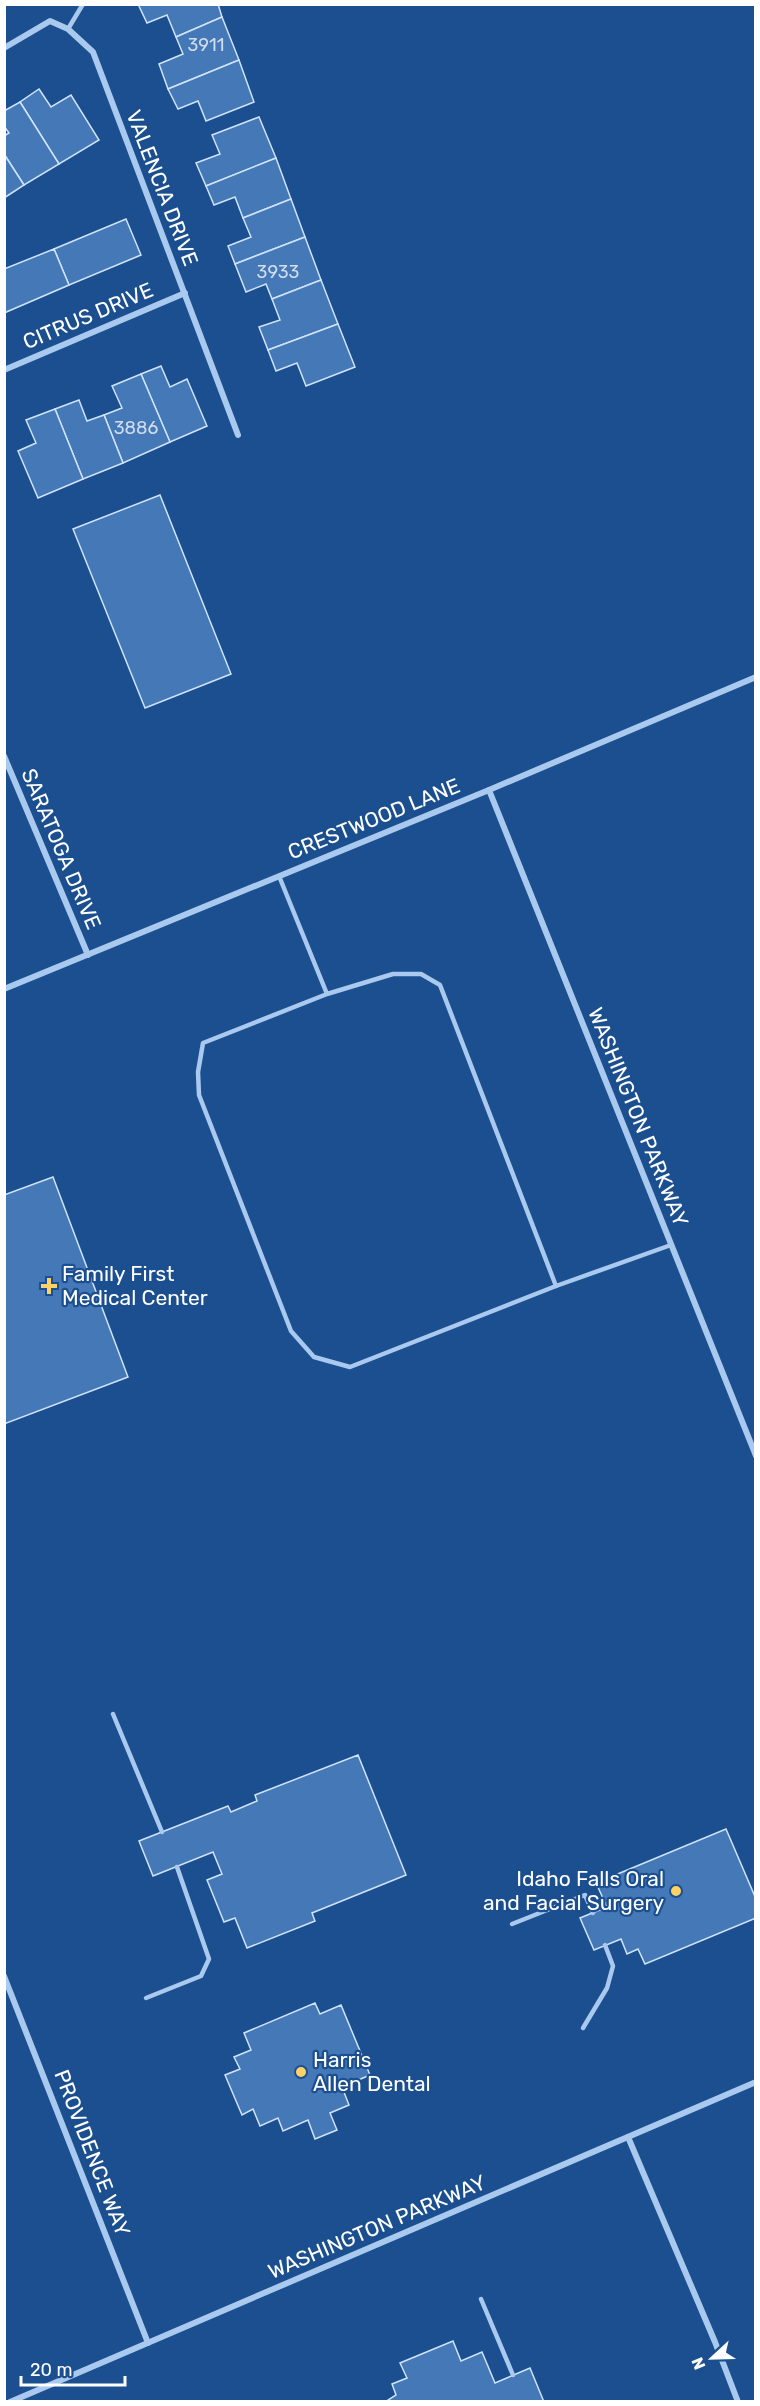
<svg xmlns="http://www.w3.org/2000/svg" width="760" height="2406" font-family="Rubik,sans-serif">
	<rect width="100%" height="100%" fill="#1b4f8f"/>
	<g fill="#4478b7" stroke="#cfe3fa" stroke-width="1.5">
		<polygon points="138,4 218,4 222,17 176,37 167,15 147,23"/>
		<polygon points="222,17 239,60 168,89 159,64 183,54 176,37"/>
		<polygon points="239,60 254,102 206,121 198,101 178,109 168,89"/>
		<polygon points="39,89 51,107 71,95 99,140 59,164 20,102"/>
		<polygon points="20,102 59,164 24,185 4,154 4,136 9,133 4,126 4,111"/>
		<polygon points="259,117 276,158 206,186 196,163 220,154 212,135"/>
		<polygon points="4,154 24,185 4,198"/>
		<polygon points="276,158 291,199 243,218 235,197 214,205 206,186"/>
		<polygon points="291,199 305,237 235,264 228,246 251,237 243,218"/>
		<polygon points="126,219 141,255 69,285 54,249"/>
		<polygon points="305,237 321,280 272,299 266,284 246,292 235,264"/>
		<polygon points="54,249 69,285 4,313 4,269"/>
		<polygon points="321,280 338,324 268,350 259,327 280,320 272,299"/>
		<polygon points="338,324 355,367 306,386 297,363 276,371 268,350"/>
		<polygon points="161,366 170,387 187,379 207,426 170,442 141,374"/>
		<polygon points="141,374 170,442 123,463 104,415 122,408 112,386"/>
		<polygon points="79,400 87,421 104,415 123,463 83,479 55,409"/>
		<polygon points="55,409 83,479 38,498 18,451 36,443 26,420"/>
		<polygon points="160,495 231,674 145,708 73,529"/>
		<polygon points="53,1177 128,1377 4,1424 4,1195"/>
		<polygon points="358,1755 406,1875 312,1913 315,1921 247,1948 235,1918 224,1922 207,1880 222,1874 213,1852 153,1876 139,1841 228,1806 231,1812 257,1801 255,1795"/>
		<polygon points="726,1829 756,1899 756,1918 645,1964 638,1949 627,1954 621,1939 594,1950 580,1918 607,1907 596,1883"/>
		<polygon points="315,2003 320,2014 341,2005 370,2075 342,2087 349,2105 330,2113 337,2130 315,2139 308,2120 283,2131 278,2118 260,2126 253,2109 242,2115 225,2075 240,2069 234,2057 251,2050 244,2033"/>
		<polygon points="453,2341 461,2361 482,2352 495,2383 530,2368 544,2402 385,2402 396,2395 392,2384 407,2378 400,2363"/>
	</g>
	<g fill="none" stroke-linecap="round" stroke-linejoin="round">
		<g stroke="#a9c9ee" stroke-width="4.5">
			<polyline points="68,29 83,4"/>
			<polyline points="279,876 327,994 203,1043 198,1072 199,1095 291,1331 314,1357 350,1367 556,1286 440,985 421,974 393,974 327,994"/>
			<polyline points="556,1286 671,1245"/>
			<polyline points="113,1714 162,1832"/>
			<polyline points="512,1924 585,1895 593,1913"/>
			<polyline points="146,1998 201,1976 209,1959 177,1867"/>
			<polyline points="583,2028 607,1988 613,1966 605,1945"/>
			<polyline points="481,2299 513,2375"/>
		</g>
		<g stroke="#a9c9ee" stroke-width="6">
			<polyline points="4,48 50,21 68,29 93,52 238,435"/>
			<polyline points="4,370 185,293"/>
			<polyline points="4,756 88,955"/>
			<polyline points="489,790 756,1456"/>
			<polyline points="4,989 489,790 756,677"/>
			<polyline points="4,1976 148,2343"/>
			<polyline points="628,2137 715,2342 738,2402"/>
			<polyline points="10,2402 756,2082"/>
		</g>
	</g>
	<g fill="#ffd166" stroke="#1b4f8f" stroke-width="2">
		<path d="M46 1277h6v6h6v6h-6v6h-6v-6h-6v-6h6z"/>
		<circle cx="676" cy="1891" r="6"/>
		<circle cx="301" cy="2072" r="6"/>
	</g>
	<g text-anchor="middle" stroke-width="4.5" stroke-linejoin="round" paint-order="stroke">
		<g font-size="18" fill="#d0dded">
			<text x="206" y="51">3911</text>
			<text x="278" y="278">3933</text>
			<text x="136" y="434">3886</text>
		</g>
		<g font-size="21" fill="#fff" stroke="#1b4f8f">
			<text transform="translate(162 188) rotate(69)" y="7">VALENCIA DRIVE</text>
			<text transform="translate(88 316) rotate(-23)" y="7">CITRUS DRIVE</text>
			<text transform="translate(374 819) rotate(-22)" y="7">CRESTWOOD LANE</text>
			<text transform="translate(61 849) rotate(67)" y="7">SARATOGA DRIVE</text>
			<text transform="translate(638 1117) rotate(68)" y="7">WASHINGTON PARKWAY</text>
			<text transform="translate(92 2153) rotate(69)" y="7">PROVIDENCE WAY</text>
			<text transform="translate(377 2227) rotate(-23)" y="7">WASHINGTON PARKWAY</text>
		</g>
		<g font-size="21" fill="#fff" stroke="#1b4f8f" text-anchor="start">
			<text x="62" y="1281">Family First<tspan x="62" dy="24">Medical Center</tspan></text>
			<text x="664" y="1886" text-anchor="end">Idaho Falls Oral<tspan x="664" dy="24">and Facial Surgery</tspan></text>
			<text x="313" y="2067">Harris<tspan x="313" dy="24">Allen Dental</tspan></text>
		</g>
	</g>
	<rect width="760" height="2406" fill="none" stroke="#ffffff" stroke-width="12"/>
	<g transform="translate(712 2358) rotate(248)" stroke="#1b4f8f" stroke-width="4.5" paint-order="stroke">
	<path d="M0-4.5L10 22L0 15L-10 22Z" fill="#ffffff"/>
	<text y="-9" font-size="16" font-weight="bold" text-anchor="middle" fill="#ffffff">N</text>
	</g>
	<path d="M21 2376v9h104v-9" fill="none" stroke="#ffffff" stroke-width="3"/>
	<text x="30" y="2376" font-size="18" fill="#ffffff" stroke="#1b4f8f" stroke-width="4.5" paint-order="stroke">20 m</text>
</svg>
